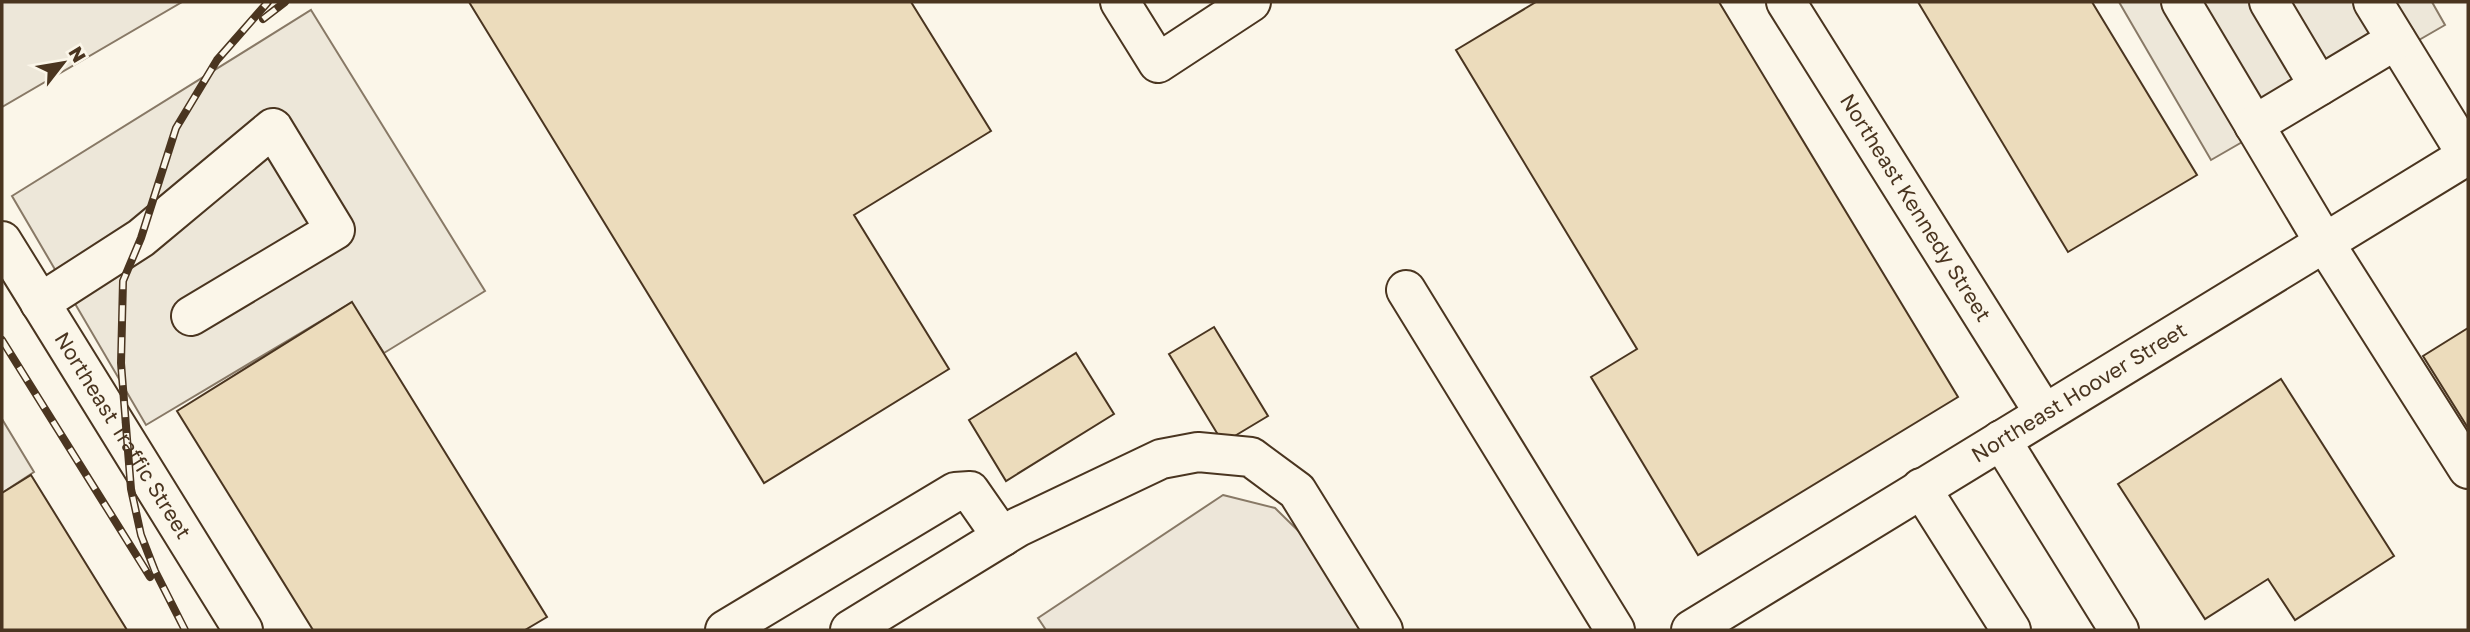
<svg xmlns="http://www.w3.org/2000/svg" width="2470" height="632" font-family="'Golos Text',sans-serif">
	<rect width="100%" height="100%" fill="#fbf6e9"/>
	<polygon fill="#ede6d9" stroke="#887966" stroke-width="2" points="1223,495 1275,508 1323,555 1366,630 1046,630 1038,618"/>
	<g fill="#ede7d9" stroke="#887966" stroke-width="2">
		<polygon points="2,2 182,2 2,107"/>
		<polygon points="2119,2 2432,2 2445,25 2211,160"/>
		<polygon points="311,10 485,291 384,353 351,303 146,425 12,196"/>
		<polygon points="2,419 34,472 2,493"/>
	</g>
	<g fill="#ecdcbc" stroke="#4a3520" stroke-width="2">
		<polygon points="469,2 911,2 991,131 854,215 949,369 764,483"/>
		<polygon points="1536,2 1719,2 1958,397 1698,555 1591,377 1637,349 1456,50"/>
		<polygon points="1918,2 2092,2 2197,175 2068,252"/>
		<polygon points="352,302 547,617 525,630 313,630 177,411"/>
		<polygon points="1214,327 1268,416 1223,443 1169,354"/>
		<polygon points="2468,328 2468,428 2423,356"/>
		<polygon points="1076,353 1114,414 1006,481 969,420"/>
		<polygon points="2281,379 2394,556 2295,620 2268,579 2205,619 2118,484"/>
		<polygon points="31,475 127,630 2,630 2,493"/>
	</g>
	<g fill="none" stroke-linecap="round" stroke-linejoin="round">
		<g stroke="#4a3520" stroke-width="42">
			<g id="minor">
				<polyline points="1120,2 1158,63 1251,2"/>
				<path id="s1" d="M1786 2 2044 413"/>
				<polyline points="2181,2 2324,242 2468,469"/>
				<polyline points="2269,2 2319,86"/>
				<polyline points="2373,2 2467,155"/>
				<polyline points="2254,125 2396,40"/>
				<path id="s2" d="M2 241 243 630"/>
				<polyline points="1406,290 1615,630"/>
				<polyline points="40,303 141,238 273,128 335,230 191,316"/>
				<polyline points="2001,440 2119,630"/>
				<polyline points="1921,488 2011,630"/>
				<polyline points="725,630 955,492 970,491 1002,537"/>
				<polyline points="850,630 1018,527 1161,459 1198,452 1251,457 1297,491 1383,630"/>
				<path id="s3" d="M1691 630 2468 155"/>
			</g>
		</g>
		<use href="#minor" stroke="#fbf6e9" stroke-width="38"/>
		<g stroke="#4a3520" stroke-width="8">
			<g id="rail">
				<polyline points="263,19 285,2"/>
				<polyline points="2,340 150,577"/>
				<polyline points="185,630 155,571 141,535 131,489 121,363 123,281 141,238 176,128 217,60 268,2"/>
			</g>
		</g>
		<use href="#rail" stroke="#fbf6e9" stroke-width="5" stroke-dasharray="16" stroke-linecap="butt"/>
	</g>
	<g text-anchor="middle" stroke-width="5" stroke-linejoin="round" paint-order="stroke">
		<g font-size="21" fill="#4a3520" stroke="#fbf6e9">
			<text dy="7" stroke="none"><textPath href="#s1" startOffset="243">Northeast Kennedy Street</textPath></text>
			<text dy="7" stroke="none"><textPath href="#s3" startOffset="455">Northeast Hoover Street</textPath></text>
			<text dy="7" stroke="none"><textPath href="#s2" startOffset="229">Northeast Traffic Street</textPath></text>
		</g>
	</g>
	<rect width="2470" height="632" fill="none" stroke="#4a3520" stroke-width="7"/>
	<g transform="translate(63 63) rotate(59)" stroke="#fbf6e9" stroke-width="5" paint-order="stroke">
	<path d="M0-5L12 26L0 18L-12 26Z" fill="#4a3520"/>
	<text y="-10" font-size="19" font-weight="bold" text-anchor="middle" fill="#4a3520">N</text>
	</g>
</svg>
